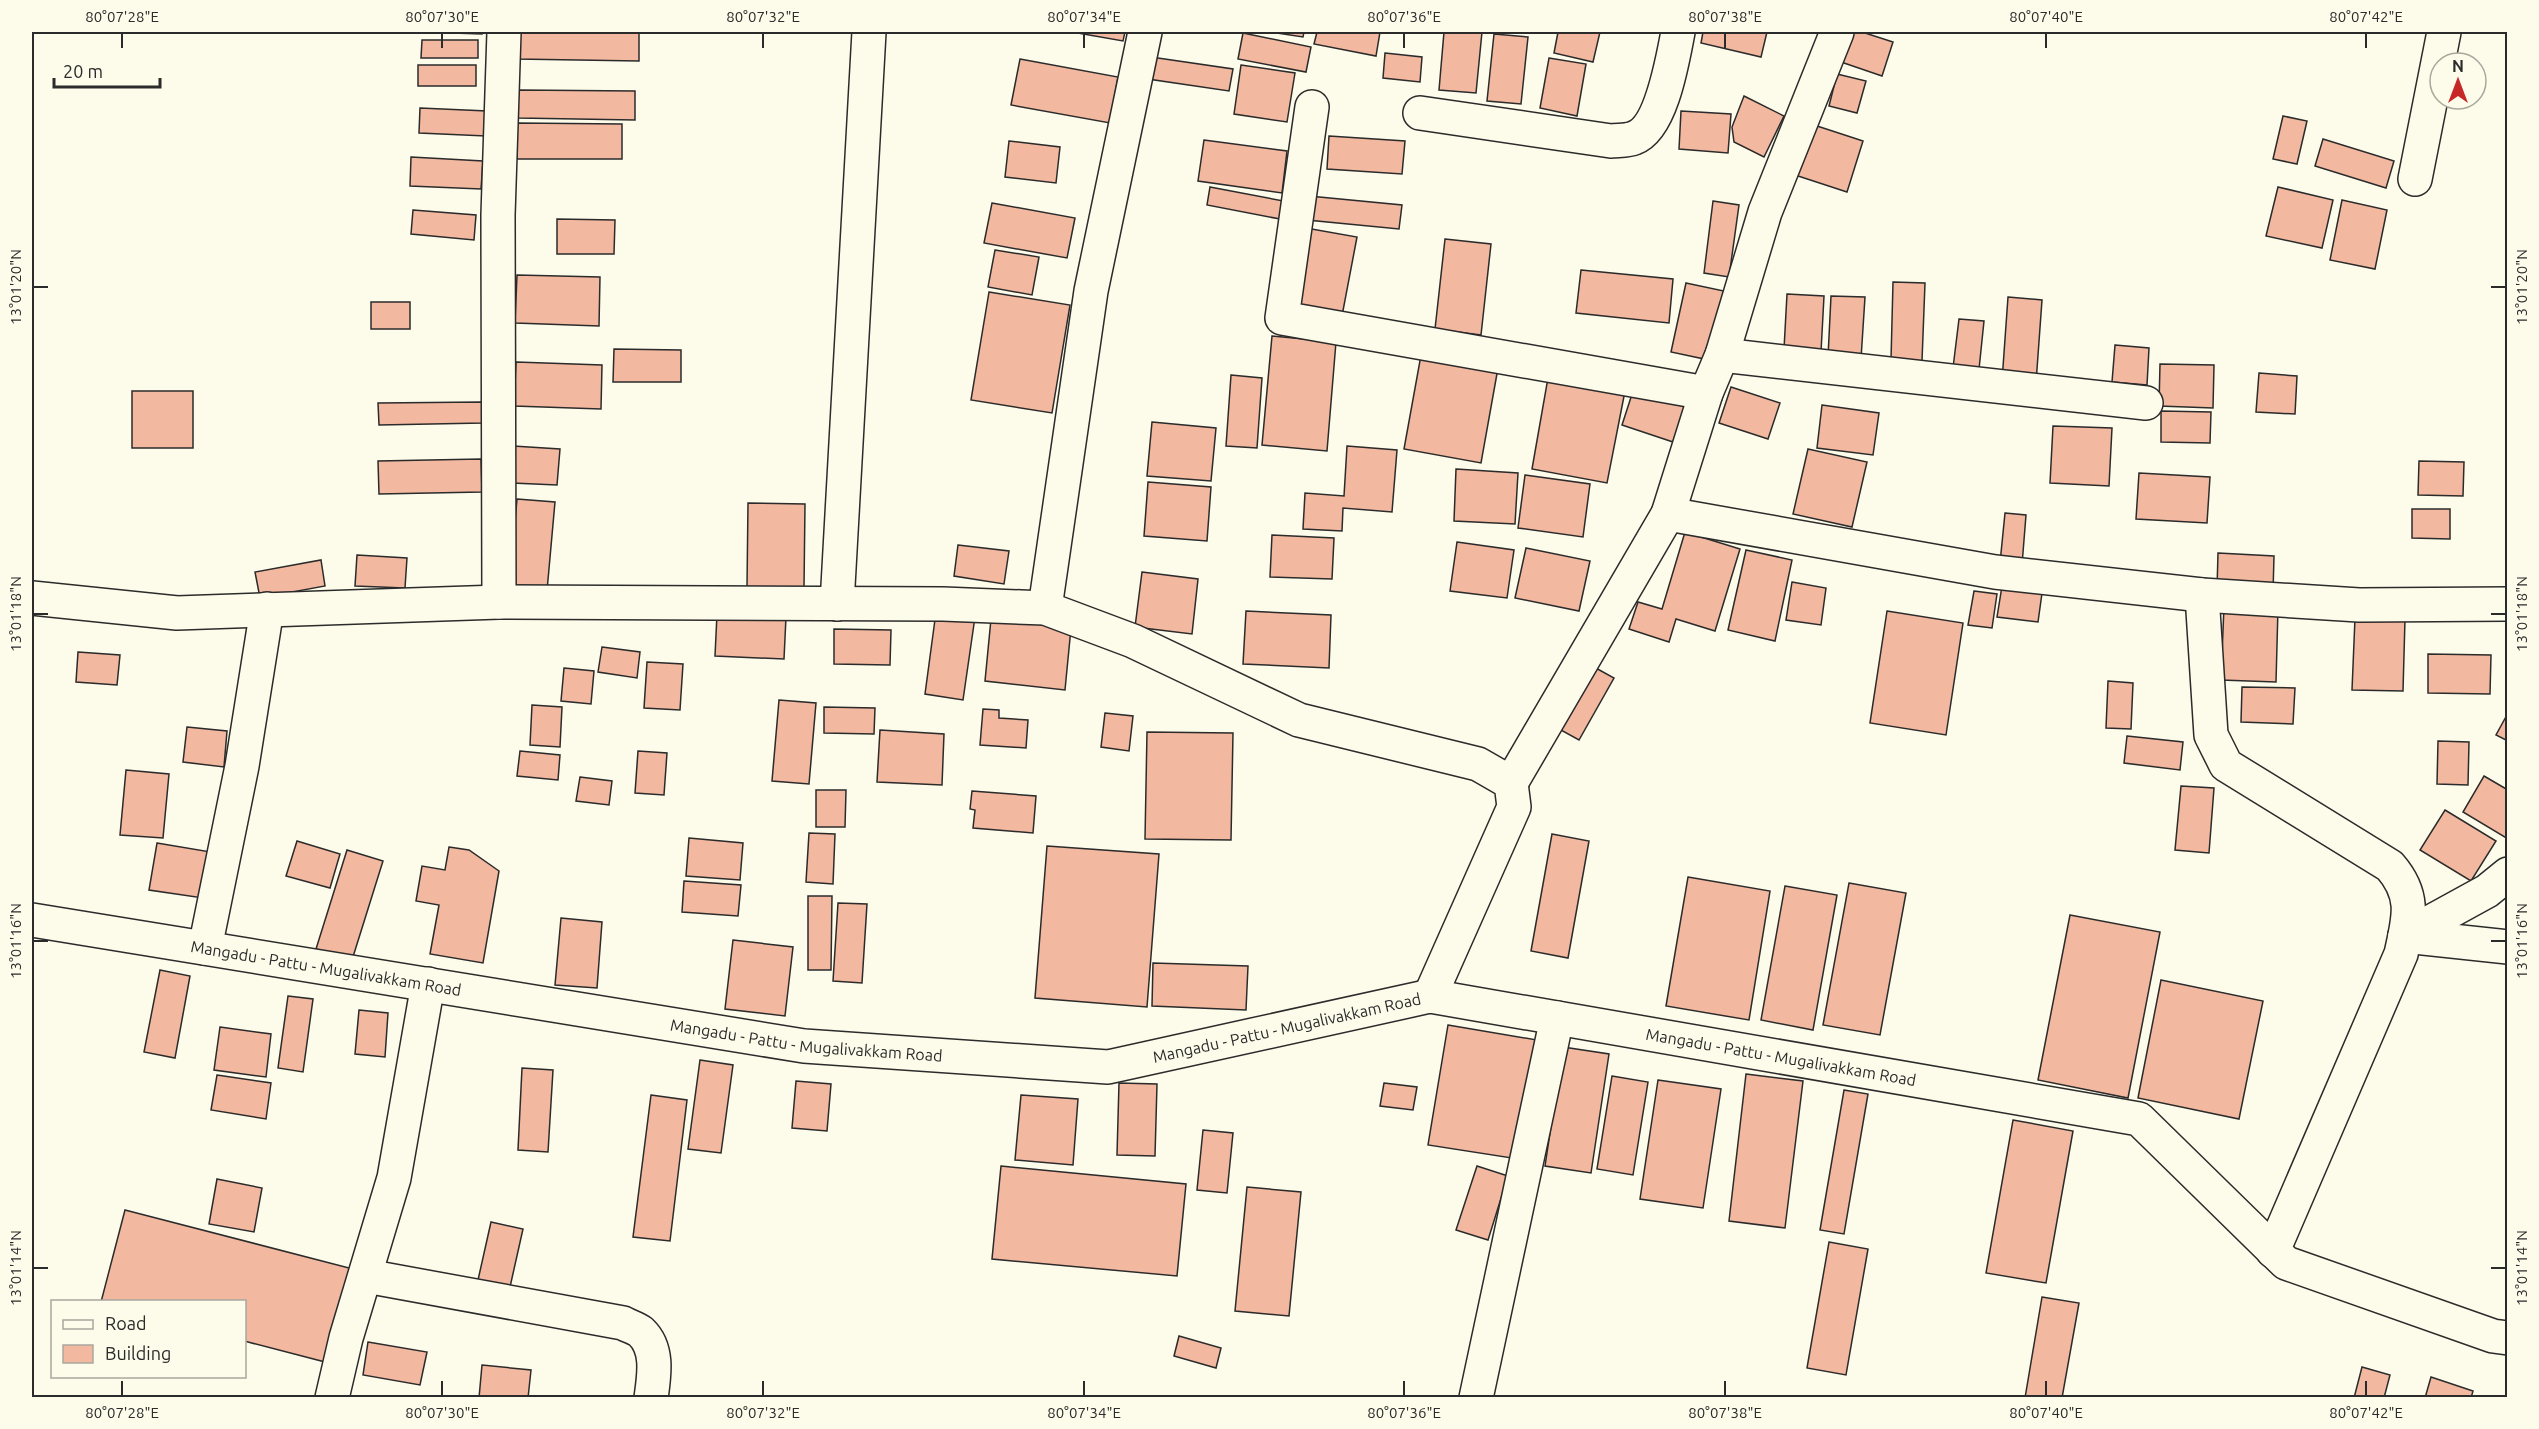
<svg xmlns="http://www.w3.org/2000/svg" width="2539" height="1429" font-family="Ubuntu,sans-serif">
	<rect width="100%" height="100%" fill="#fdfbea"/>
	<g fill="#f2b8a0" stroke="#2b2b2b" stroke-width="1.5">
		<polygon points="421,32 482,32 482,34"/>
		<polygon points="517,32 639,32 639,61 516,59"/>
		<polygon points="1072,32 1125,32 1123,41"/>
		<polygon points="1270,32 1304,32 1303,37"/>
		<polygon points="1317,32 1380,32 1376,56 1314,44"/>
		<polygon points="1444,32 1482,32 1476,93 1439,90"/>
		<polygon points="1558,32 1600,32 1593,62 1554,53"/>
		<polygon points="1703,32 1767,32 1761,57 1701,43"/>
		<polygon points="1851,32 1862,32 1893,42 1882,76 1841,62"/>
		<polygon points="1243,33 1311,47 1306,72 1238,59"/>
		<polygon points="1494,34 1528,37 1521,104 1487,101"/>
		<polygon points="422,40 478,40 478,58 421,58"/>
		<polygon points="1385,53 1422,57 1420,82 1383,78"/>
		<polygon points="1151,57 1233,69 1229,91 1148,79"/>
		<polygon points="1549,58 1586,64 1577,116 1540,108"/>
		<polygon points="1020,59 1118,77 1110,123 1011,105"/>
		<rect x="418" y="65" width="58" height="21"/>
		<polygon points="1241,65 1295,73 1287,122 1234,114"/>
		<polygon points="1837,74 1866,81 1857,113 1829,106"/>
		<polygon points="518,90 635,91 635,120 518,118"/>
		<polygon points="1744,96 1784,116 1764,157 1734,142 1732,127"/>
		<polygon points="420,108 487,111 486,136 419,133"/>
		<polygon points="1681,111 1731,114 1728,153 1679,149"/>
		<polygon points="2283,116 2307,121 2297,164 2273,159"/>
		<polygon points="517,123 622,124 622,159 517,159"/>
		<polygon points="1811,124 1863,141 1847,192 1795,175"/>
		<polygon points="1329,136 1405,141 1402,174 1327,169"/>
		<polygon points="2323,139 2394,161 2386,188 2315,166"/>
		<polygon points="1204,140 1287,151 1282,193 1198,181"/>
		<polygon points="1009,141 1060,147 1056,183 1005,177"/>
		<polygon points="411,157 483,161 481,189 410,186"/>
		<polygon points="1210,187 1289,202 1285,220 1207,205"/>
		<polygon points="2278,187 2333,200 2322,248 2266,236"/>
		<polygon points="1309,196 1402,205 1399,229 1307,220"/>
		<polygon points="2342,200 2387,210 2375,269 2330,260"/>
		<polygon points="1713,201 1739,205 1729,277 1704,273"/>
		<polygon points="992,203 1075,218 1067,258 984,243"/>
		<polygon points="413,210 476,215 474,240 411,234"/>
		<polygon points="557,219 615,220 614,254 557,254"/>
		<polygon points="1306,228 1357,237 1342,316 1291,307"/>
		<polygon points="1445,239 1491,244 1481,335 1435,329"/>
		<polygon points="995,250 1039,257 1032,295 988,287"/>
		<polygon points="1581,270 1673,279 1669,323 1576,313"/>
		<polygon points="517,275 600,277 599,326 515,323"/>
		<polygon points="1893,282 1925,283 1922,361 1891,360"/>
		<polygon points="1686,283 1724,291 1709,360 1671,352"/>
		<polygon points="989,292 1070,305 1052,413 971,400"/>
		<polygon points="1787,294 1824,296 1821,352 1784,349"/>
		<polygon points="1831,296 1865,297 1861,359 1828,357"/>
		<polygon points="2008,297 2042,300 2036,383 2002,381"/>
		<rect x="371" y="302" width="39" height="27"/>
		<polygon points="1959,319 1984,321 1978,379 1952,376"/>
		<polygon points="1272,336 1336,342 1327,451 1262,445"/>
		<polygon points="2115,345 2149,348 2147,385 2112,382"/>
		<polygon points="614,349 681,350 681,382 613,382"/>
		<polygon points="1421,355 1498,368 1481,463 1404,449"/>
		<polygon points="516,362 602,365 601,409 514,406"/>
		<polygon points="2160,364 2214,365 2213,408 2159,406"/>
		<polygon points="1549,372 1626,386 1607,483 1532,469"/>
		<polygon points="2259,373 2297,376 2295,414 2256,412"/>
		<polygon points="1231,375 1262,378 1257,448 1226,446"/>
		<polygon points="1731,387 1780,403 1768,439 1719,423"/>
		<polygon points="1634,388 1686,405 1673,442 1622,425"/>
		<rect x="132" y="391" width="61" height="57"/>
		<polygon points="482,402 483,423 379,425 378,403"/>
		<polygon points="1822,405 1879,413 1873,455 1817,448"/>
		<polygon points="2161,411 2211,412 2210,443 2161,442"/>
		<polygon points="1152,422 1216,428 1211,481 1147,476"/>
		<polygon points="2053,426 2112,428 2109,486 2050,483"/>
		<polygon points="513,446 560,449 557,485 512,483"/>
		<polygon points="1347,446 1397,450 1392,512 1343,508 1342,531 1303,529 1305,493 1344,496"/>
		<polygon points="1808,449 1867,462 1852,527 1793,514"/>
		<polygon points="481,459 482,492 379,494 378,461"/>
		<polygon points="2419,461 2464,462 2463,496 2418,495"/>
		<polygon points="1456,469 1518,473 1515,524 1454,521"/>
		<polygon points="2139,473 2210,477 2207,523 2136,519"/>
		<polygon points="1525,475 1590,484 1583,537 1518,528"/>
		<polygon points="1148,482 1211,487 1207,541 1144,536"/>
		<polygon points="517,499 555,502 547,591 509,587"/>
		<polygon points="748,503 805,504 804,588 747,587"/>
		<polygon points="2412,509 2450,509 2450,539 2412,538"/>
		<polygon points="2005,513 2026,515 2022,565 2000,563"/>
		<polygon points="1685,532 1740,549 1715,631 1676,619 1669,642 1629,629 1638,602 1662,609"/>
		<polygon points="1272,535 1334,538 1332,579 1270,577"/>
		<polygon points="1457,542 1514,550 1507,598 1450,591"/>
		<polygon points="958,545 1009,551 1004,584 954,576"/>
		<polygon points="1526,548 1590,561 1579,611 1515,598"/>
		<polygon points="1746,550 1792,560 1775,641 1728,630"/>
		<polygon points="2218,553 2274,556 2273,592 2217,589"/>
		<polygon points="357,555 407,558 405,588 355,586"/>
		<polygon points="321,560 325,586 260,598 255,572"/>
		<polygon points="1142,572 1198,579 1192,634 1135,627"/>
		<polygon points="2003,580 2043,586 2038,622 1997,617"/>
		<polygon points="1792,582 1826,588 1821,625 1786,620"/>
		<polygon points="1974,591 1997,594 1992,628 1968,625"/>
		<polygon points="2224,606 2278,608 2276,682 2221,680"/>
		<polygon points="1246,611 1331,615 1329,668 1243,664"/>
		<polygon points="1887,611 1963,623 1946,735 1870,723"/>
		<polygon points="936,612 975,617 963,700 925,694"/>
		<polygon points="717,614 786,617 784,659 715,656"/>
		<polygon points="2355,618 2405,619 2403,691 2352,690"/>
		<polygon points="991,619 1071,628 1065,690 985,681"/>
		<polygon points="834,629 891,630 890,665 834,664"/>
		<polygon points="602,647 640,652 637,678 598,672"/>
		<polygon points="78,652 120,655 117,685 76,682"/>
		<polygon points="2428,654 2491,655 2490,694 2428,693"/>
		<polygon points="647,662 683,664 680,710 644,708"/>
		<polygon points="1594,667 1614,678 1579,740 1559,729"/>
		<polygon points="564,668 594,671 591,704 561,701"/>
		<polygon points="2108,681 2133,683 2131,729 2106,728"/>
		<polygon points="2242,687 2295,688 2293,724 2241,722"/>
		<polygon points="779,700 816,703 809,784 772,781"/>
		<polygon points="532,705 562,707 560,747 530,745"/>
		<polygon points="824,707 875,708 874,734 824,733"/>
		<polygon points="983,709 999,710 999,718 1028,720 1026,748 980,745"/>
		<polygon points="1105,713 1133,716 1129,751 1101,747"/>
		<polygon points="2508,713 2508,741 2496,735"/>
		<polygon points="187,727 227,731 224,767 183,762"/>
		<polygon points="880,730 944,734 942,785 877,782"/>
		<polygon points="1147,732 1233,733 1231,840 1145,839"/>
		<polygon points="2127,736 2183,742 2180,770 2124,763"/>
		<polygon points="2438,741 2469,742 2468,785 2437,784"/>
		<polygon points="520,751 560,755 558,780 517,776"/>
		<polygon points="638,751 667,753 664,795 635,793"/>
		<polygon points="126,770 169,774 163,838 120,835"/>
		<polygon points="2484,776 2508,790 2508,839 2463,812"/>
		<polygon points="580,777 612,781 609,805 576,801"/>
		<polygon points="2181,786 2214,788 2209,853 2175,850"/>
		<polygon points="816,790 846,790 845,827 816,827"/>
		<polygon points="972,791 1036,796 1033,833 973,828 975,810 970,809"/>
		<polygon points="2445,810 2496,841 2471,881 2420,850"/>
		<polygon points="809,833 835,834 833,884 806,882"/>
		<polygon points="1552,834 1589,841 1568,958 1531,951"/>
		<polygon points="689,838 743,843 740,880 686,876"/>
		<polygon points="297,841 340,854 330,888 286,876"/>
		<polygon points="157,843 211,852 203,898 149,890"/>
		<polygon points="1047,846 1159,854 1147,1007 1035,998"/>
		<polygon points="449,847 469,850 499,871 483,963 430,954 439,905 416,901 422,866 445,870"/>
		<polygon points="347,850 383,861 352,960 316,949"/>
		<polygon points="1688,877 1770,891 1749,1020 1666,1006"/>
		<polygon points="684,881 741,885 738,916 682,912"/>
		<polygon points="1849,883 1906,893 1880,1035 1823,1025"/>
		<polygon points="1785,886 1837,895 1813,1030 1761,1020"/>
		<polygon points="808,896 832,896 831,970 808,970"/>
		<polygon points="838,903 867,904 862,983 833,981"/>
		<polygon points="2070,915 2160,932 2128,1098 2038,1080"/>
		<polygon points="561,918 602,922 597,988 555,985"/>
		<polygon points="733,940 793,947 785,1016 725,1009"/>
		<polygon points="1153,963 1248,966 1246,1010 1152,1006"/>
		<polygon points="160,970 190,976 175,1058 144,1052"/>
		<polygon points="2161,980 2263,1001 2239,1119 2138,1098"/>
		<polygon points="288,996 313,999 303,1072 278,1068"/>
		<polygon points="359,1010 388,1013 385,1057 355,1054"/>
		<polygon points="1448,1025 1537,1040 1518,1159 1428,1145"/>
		<polygon points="220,1027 271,1034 266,1077 214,1070"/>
		<polygon points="1563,1047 1609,1054 1591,1173 1545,1166"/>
		<polygon points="700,1060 733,1065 721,1153 688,1149"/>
		<polygon points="522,1068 553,1070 548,1152 518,1150"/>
		<polygon points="1746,1074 1803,1081 1785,1228 1729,1221"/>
		<polygon points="217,1075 271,1083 266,1119 211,1110"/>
		<polygon points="1612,1076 1648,1082 1633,1175 1597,1169"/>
		<polygon points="1658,1080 1721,1089 1703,1208 1640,1199"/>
		<polygon points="796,1081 831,1084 827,1131 792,1128"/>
		<polygon points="1119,1083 1157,1084 1155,1156 1117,1155"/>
		<polygon points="1384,1083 1417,1087 1413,1110 1380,1106"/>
		<polygon points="1844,1090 1868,1094 1844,1234 1820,1230"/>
		<polygon points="651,1095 687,1100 670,1241 633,1237"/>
		<polygon points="1021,1095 1078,1099 1073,1165 1015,1160"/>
		<polygon points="2013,1120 2073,1131 2046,1283 1986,1273"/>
		<polygon points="1203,1130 1233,1133 1227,1193 1197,1190"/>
		<polygon points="1001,1166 1186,1184 1177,1276 992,1259"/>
		<polygon points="1477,1166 1508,1176 1488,1240 1456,1230"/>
		<polygon points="217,1179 262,1188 254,1232 209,1224"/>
		<polygon points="1247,1187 1301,1192 1289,1316 1235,1311"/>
		<polygon points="125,1210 353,1269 329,1363 244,1341 244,1302 101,1302"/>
		<polygon points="491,1222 523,1229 510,1287 478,1280"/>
		<polygon points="1829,1242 1868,1249 1846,1375 1807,1368"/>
		<polygon points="2042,1297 2079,1303 2062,1398 2025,1398"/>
		<polygon points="1179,1336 1221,1348 1216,1368 1174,1356"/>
		<polygon points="368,1342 427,1352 420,1385 363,1375"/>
		<polygon points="482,1365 531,1370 528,1398 479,1398"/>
		<polygon points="2362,1367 2390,1375 2384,1398 2354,1398"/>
		<polygon points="2431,1377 2473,1391 2471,1398 2425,1398"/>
	</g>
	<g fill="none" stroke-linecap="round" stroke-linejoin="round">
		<g stroke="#2b2b2b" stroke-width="36">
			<g id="minor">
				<polyline points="1312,107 1282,318 1706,393"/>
				<path d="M1420 113 1611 141C1618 140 1627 141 1634 138 1662 128 1673 57 1678 32"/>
				<polyline points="2415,179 2444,32"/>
				<polyline points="1722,355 2146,403"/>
				<polyline points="1668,514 1995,572 2202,595 2359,605 2508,604"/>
				<path d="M2202 595 2211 735 2226 765 2390 866C2416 896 2409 918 2401 954L2273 1251"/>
				<polyline points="32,598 177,613 499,602 943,604 1045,608 1133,641 1299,720 1478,764 1511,783 1514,807 1430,996"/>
				<polyline points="499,602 498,215 504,32"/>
				<polyline points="837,604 869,32"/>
				<polyline points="1045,608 1091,291 1145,32"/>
				<polyline points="1511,783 1668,514 1706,393 1722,355 1765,212 1837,32"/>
				<path id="s1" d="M32 920 804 1046 1108 1067 1430 996 2139 1119 2286 1263 2493 1336 2508 1338"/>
				<polyline points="2405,936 2487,891 2508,874"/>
				<polyline points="2405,936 2508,947"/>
				<polyline points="205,948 242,766 267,609"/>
				<path d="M366 1276 623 1323C628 1326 636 1328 641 1332 659 1349 654 1376 651 1398"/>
				<polyline points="332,1398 346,1338 394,1178 428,984"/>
				<polyline points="1476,1398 1557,1018"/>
			</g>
		</g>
		<use href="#minor" stroke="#fdfbea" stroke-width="33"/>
	</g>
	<path fill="none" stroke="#2b2b2b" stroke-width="2" d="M122 33V48M442 33V48M763 33V48M1084 33V48M1404 33V48M1725 33V48M2046 33V48M2366 33V48M33 287H48M2491 287H2506M33 614H48M2491 614H2506M33 941H48M2491 941H2506M33 1268H48M2491 1268H2506M122 1381V1396M442 1381V1396M763 1381V1396M1084 1381V1396M1404 1381V1396M1725 1381V1396M2046 1381V1396M2366 1381V1396"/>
	<g text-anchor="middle" stroke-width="4.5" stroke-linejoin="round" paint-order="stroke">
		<g font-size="16" fill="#2b2b2b" stroke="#fdfbea">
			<text dy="6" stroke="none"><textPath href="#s1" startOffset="298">Mangadu - Pattu - Mugalivakkam Road</textPath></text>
			<text dy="6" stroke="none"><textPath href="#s1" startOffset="1270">Mangadu - Pattu - Mugalivakkam Road</textPath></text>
			<text dy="6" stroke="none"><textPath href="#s1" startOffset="784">Mangadu - Pattu - Mugalivakkam Road</textPath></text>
			<text dy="6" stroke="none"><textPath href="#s1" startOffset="1773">Mangadu - Pattu - Mugalivakkam Road</textPath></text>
		</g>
	</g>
	<rect width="2539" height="1429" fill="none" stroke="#fdfbea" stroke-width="66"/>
	<rect x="51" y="1300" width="195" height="78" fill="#fdfbea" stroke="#a9a89e" stroke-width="1.5"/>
	<rect x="63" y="1320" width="30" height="9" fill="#fdfbea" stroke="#a9a89e" stroke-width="1.5"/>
	<text x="105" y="1330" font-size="18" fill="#2b2b2b">Road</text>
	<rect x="63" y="1345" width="30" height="18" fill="#f2b8a0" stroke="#a9a89e" stroke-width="1.5"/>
	<text x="105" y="1360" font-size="18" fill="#2b2b2b">Building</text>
	<g transform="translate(2458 81)"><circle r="28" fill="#fdfbea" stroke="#a9a89e" stroke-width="1.5"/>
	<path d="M0-4.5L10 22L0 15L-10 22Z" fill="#c62828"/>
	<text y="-9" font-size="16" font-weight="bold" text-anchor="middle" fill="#2b2b2b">N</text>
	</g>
	<path d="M54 78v9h106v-9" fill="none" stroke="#2b2b2b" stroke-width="3"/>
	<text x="63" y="78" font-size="18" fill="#2b2b2b" stroke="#fdfbea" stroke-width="4.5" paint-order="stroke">20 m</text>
	<rect x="33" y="33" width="2473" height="1363" fill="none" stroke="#2b2b2b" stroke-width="2"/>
	<g font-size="15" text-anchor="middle" fill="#2b2b2b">
		<text x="122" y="22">80°07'28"E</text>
		<text x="442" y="22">80°07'30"E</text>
		<text x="763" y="22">80°07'32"E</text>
		<text x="1084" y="22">80°07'34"E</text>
		<text x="1404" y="22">80°07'36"E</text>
		<text x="1725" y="22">80°07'38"E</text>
		<text x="2046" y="22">80°07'40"E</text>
		<text x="2366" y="22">80°07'42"E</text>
		<text transform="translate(16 287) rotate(-90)" y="5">13°01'20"N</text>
		<text transform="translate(2522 287) rotate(-90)" y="5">13°01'20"N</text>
		<text transform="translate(16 614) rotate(-90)" y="5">13°01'18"N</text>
		<text transform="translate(2522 614) rotate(-90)" y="5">13°01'18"N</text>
		<text transform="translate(16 941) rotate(-90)" y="5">13°01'16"N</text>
		<text transform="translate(2522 941) rotate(-90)" y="5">13°01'16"N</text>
		<text transform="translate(16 1268) rotate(-90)" y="5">13°01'14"N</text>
		<text transform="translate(2522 1268) rotate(-90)" y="5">13°01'14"N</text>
		<text x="122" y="1418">80°07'28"E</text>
		<text x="442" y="1418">80°07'30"E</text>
		<text x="763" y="1418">80°07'32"E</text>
		<text x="1084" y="1418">80°07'34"E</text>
		<text x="1404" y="1418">80°07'36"E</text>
		<text x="1725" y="1418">80°07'38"E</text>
		<text x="2046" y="1418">80°07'40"E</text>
		<text x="2366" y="1418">80°07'42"E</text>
	</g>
</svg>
